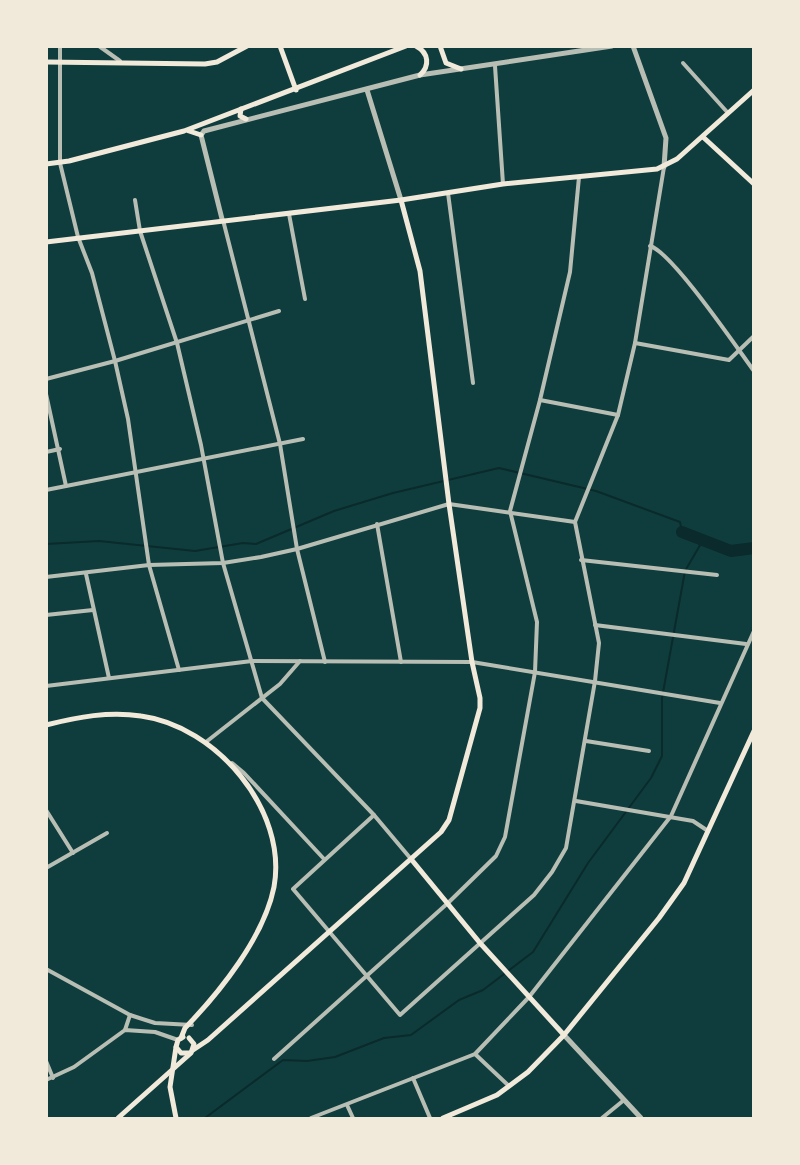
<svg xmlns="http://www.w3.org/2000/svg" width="800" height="1165" font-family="'PT Sans Narrow',sans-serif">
	<rect width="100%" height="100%" fill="#0f3d3e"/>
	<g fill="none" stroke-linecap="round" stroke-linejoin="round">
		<g stroke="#0a2a2b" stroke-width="2">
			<polyline points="46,544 99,541 195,551 243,543 256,544 334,511 393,493 499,468 596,491 680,522 682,532"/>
			<polyline points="205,1118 283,1060 307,1061 335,1057 384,1038 411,1035 459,1000 483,990 533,952 588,863 651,778 662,756 662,698 685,571 703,540"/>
		</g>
		<polyline stroke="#0a2a2b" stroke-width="12" points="682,532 731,551 754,548"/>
		<g stroke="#b8beb3" stroke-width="4">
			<polyline points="60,46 60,163 78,237 92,273 115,361 128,419 149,565 179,670"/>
			<polyline points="99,46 120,61"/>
			<polyline points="683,63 728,113"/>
			<polyline points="495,66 503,184"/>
			<polyline points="448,193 473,383"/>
			<polyline points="135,200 140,231 177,343 201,445 223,563 262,698 374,815 411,859"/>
			<polyline points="289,214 305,299"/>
			<polyline points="223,220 280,444 297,549 325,662"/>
			<path d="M650 246C672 252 737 348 754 371"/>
			<polyline points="635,343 729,360 754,336"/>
			<polyline points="46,379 115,361 279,311"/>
			<polyline points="46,394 66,486"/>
			<polyline points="540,400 618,415"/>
			<polyline points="46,452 60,449"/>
			<polyline points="46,490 303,439"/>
			<polyline points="377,524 401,662"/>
			<polyline points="581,560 717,575"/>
			<polyline points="86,574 109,678"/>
			<polyline points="46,577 149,565 223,563 261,557 297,549 449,504 575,522"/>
			<polyline points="46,615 93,610"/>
			<polyline points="595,625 746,644"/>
			<polyline points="46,686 252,661 472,662 720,703"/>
			<polyline points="586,741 649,751"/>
			<polyline points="206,742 280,684 300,661"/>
			<polyline points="232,763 244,773 324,859"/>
			<polyline points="576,801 693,821 708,831"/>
			<polyline points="46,810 73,853"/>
			<polyline points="374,815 293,889 400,1015 534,895 552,872 566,848 595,681 599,643 575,522 618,415 635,343 664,167"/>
			<polyline points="46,868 107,833"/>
			<polyline points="46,969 130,1015 155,1023 192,1025"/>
			<polyline points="125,1030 130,1015"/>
			<polyline points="475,1054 509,1086"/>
			<polyline points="274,1059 449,902 496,856 505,837 535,672 537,622 510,511 540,400 570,272 579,177"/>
			<polyline points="46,1061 53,1078"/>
			<polyline points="413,1078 430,1118"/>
			<polyline points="46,1080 74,1067 125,1030 155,1032 178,1040"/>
			<polyline points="347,1105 353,1118"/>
			<polyline points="311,1118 475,1054 529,997 671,816 754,631"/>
			<polyline points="602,1118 624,1100"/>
		</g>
		<g stroke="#b8beb3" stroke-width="5">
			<polyline points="633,46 666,138 664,167"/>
			<polyline points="367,90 401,200"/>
			<polyline points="222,219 201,135 204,131 420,75 612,46"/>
			<polyline points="564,1035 641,1118"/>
		</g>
		<g stroke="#f1e9da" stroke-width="5">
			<polyline points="280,46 296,90"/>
			<path d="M416 46C429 53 430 66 420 75"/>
			<polyline points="440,46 446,63 461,69"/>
			<polyline points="46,62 205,64 217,62 247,46"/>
			<polyline points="241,109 240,116 246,119"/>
			<polyline points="189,131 201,135"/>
			<polyline points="703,137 754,184"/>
			<polyline points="46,164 69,161 184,131 406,46"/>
			<polyline points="46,242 401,200 503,184 657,169 677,159 754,90"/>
			<path d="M46 725C78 717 109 711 141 716 216 726 288 810 274 887 264 937 220 992 185 1028L181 1038"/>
			<polyline points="411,859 480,943 564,1035"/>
			<polyline points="183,1037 178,1040 176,1047 181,1053 190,1053"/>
			<polyline points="193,1050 208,1040 441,832 449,820 480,708 480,698 472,662 449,504 420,271 401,200"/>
			<polyline points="118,1118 191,1053 194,1044 189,1038"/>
			<polyline points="176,1118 170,1087 176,1047"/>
			<polyline points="443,1118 497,1095 528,1072 564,1035 659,918 684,883 754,731"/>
		</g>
	</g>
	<rect width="800" height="1165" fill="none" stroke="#f1e9da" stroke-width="96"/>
</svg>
